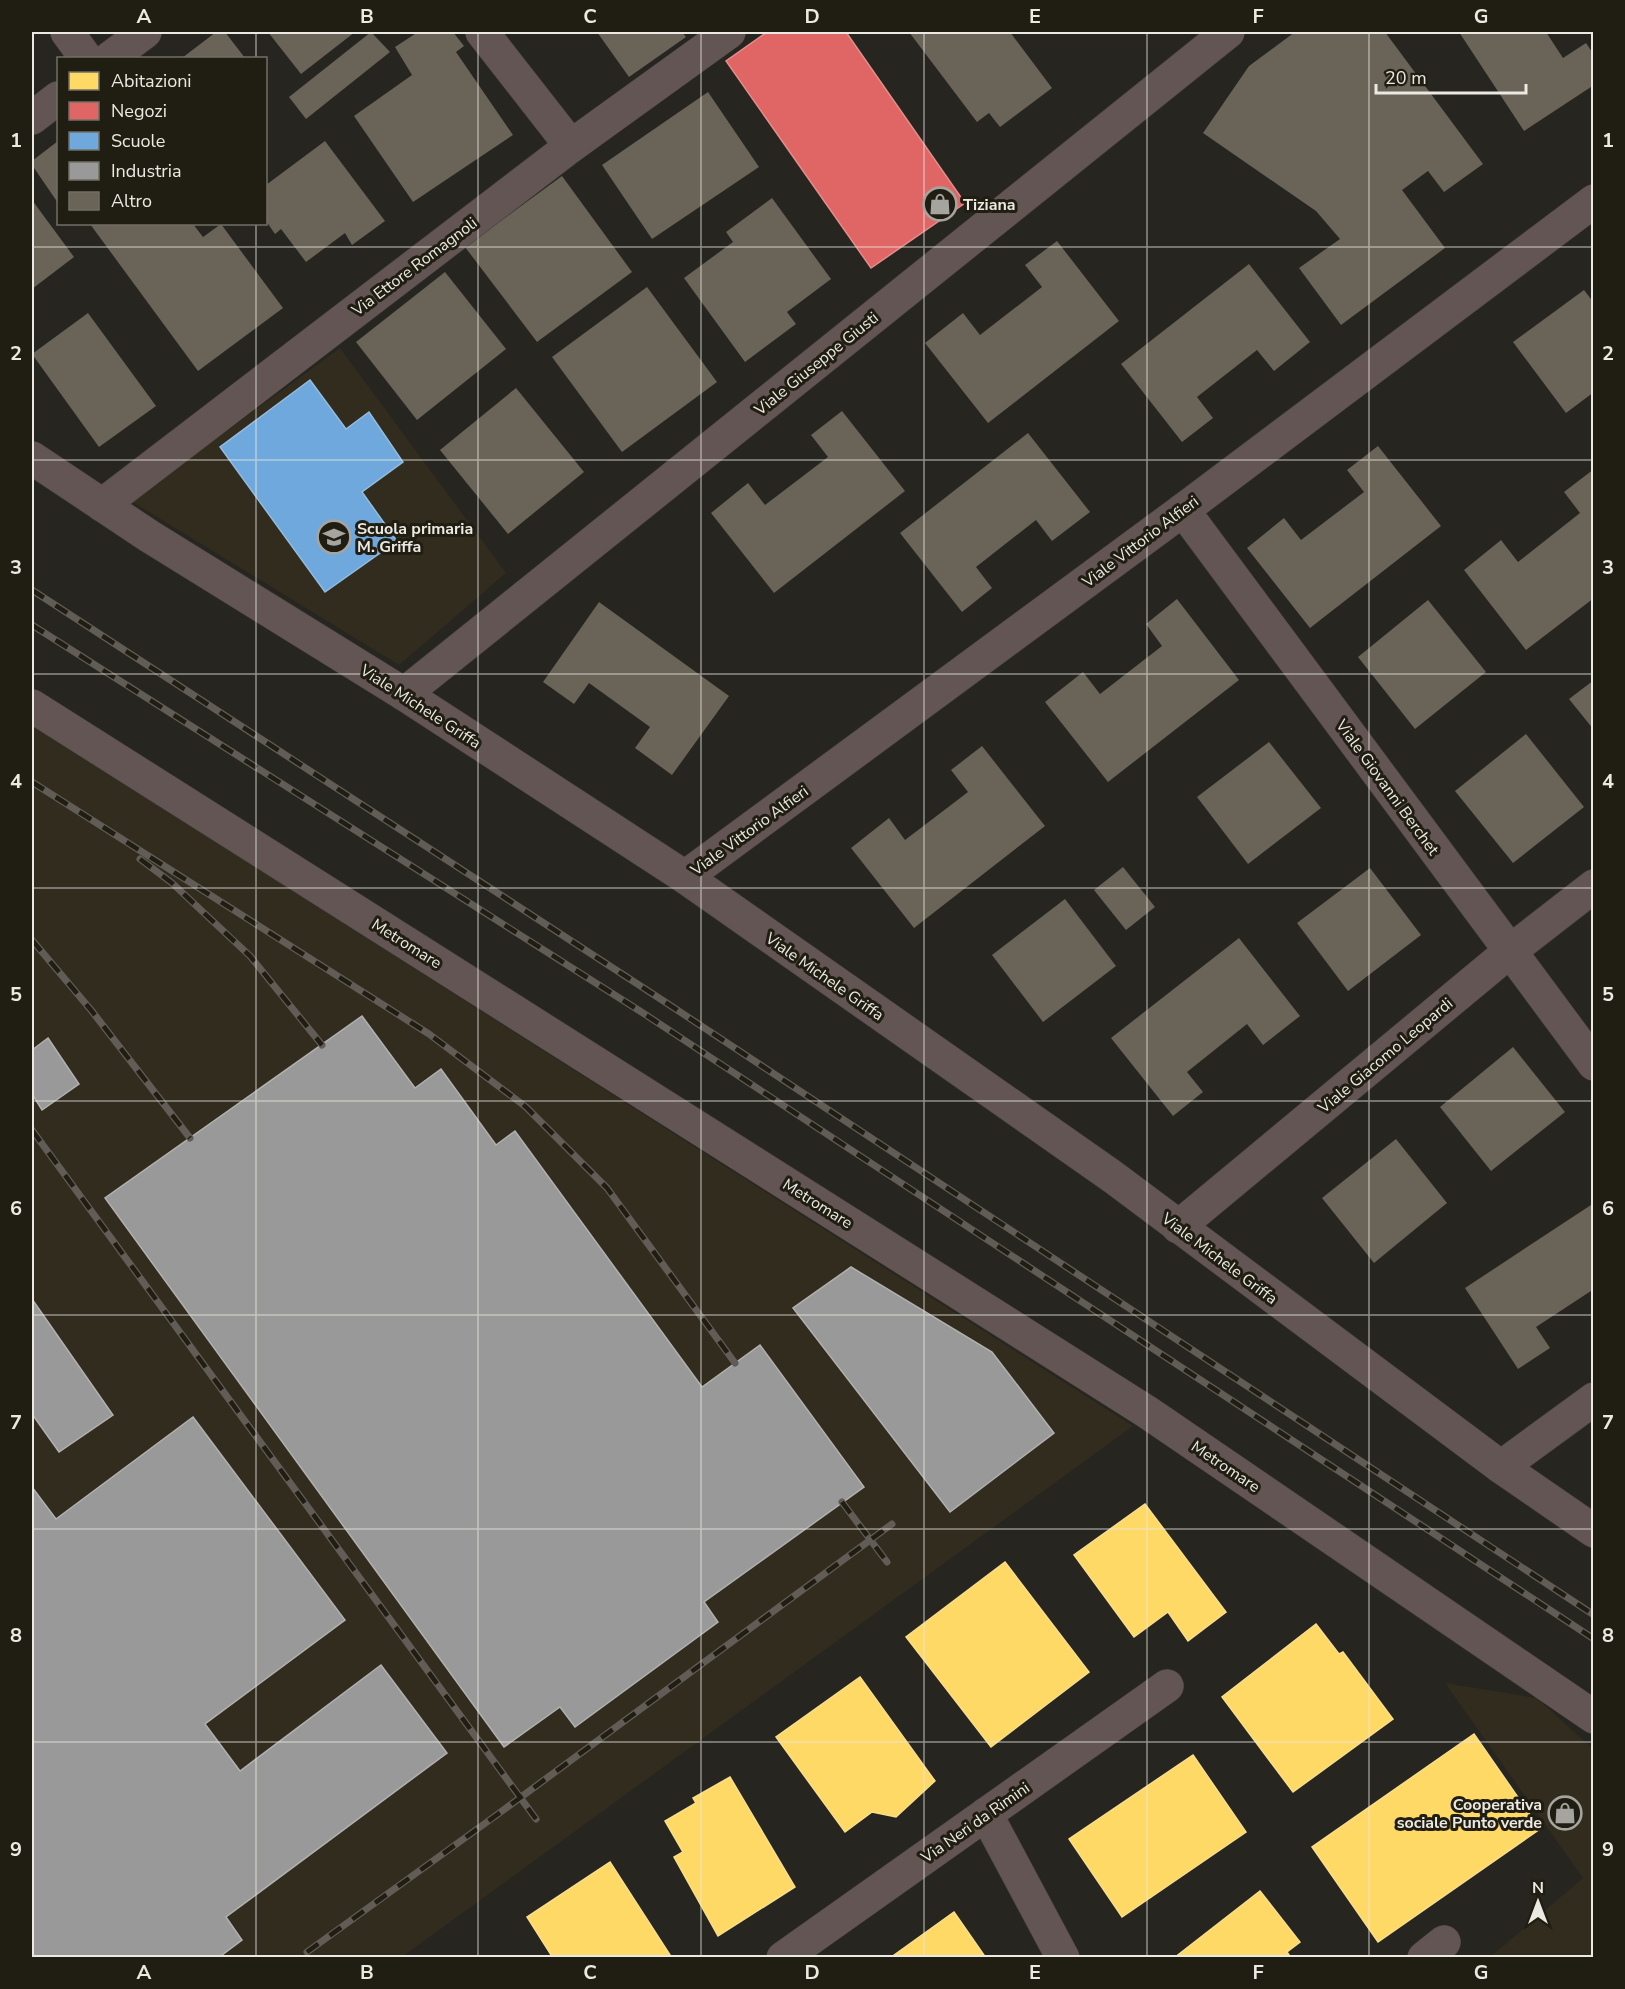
<svg xmlns="http://www.w3.org/2000/svg" width="1625" height="1989" font-family="'Nunito Sans',sans-serif">
	<rect width="100%" height="100%" fill="#262520"/>
	<g fill="#312c1d">
		<polygon points="340,348 506,573 399,665 131,501"/>
		<polygon points="32,725 1133,1426 402,1957 32,1957"/>
		<polygon points="1445,1683 1537,1698 1593,1749 1593,1957 1490,1957 1583,1878"/>
	</g>
	<g fill="#ffd966" stroke="#f9de8b" stroke-width="1.5">
		<polygon points="1145,1504 1226,1612 1188,1641 1168,1612 1134,1637 1074,1555"/>
		<polygon points="1005,1562 1089,1672 991,1747 906,1637"/>
		<polygon points="1316,1624 1339,1654 1343,1652 1393,1719 1293,1792 1222,1697"/>
		<polygon points="860,1677 935,1781 896,1817 872,1812 845,1832 776,1737"/>
		<polygon points="1474,1734 1540,1829 1378,1942 1312,1847"/>
		<polygon points="1193,1755 1246,1832 1122,1917 1069,1839"/>
		<polygon points="730,1777 795,1887 718,1936 674,1857 683,1852 665,1821 696,1803 693,1798"/>
		<polygon points="610,1862 672,1958 553,1958 527,1917"/>
		<polygon points="1260,1891 1300,1942 1287,1952 1291,1958 1174,1958"/>
		<polygon points="954,1912 986,1958 890,1958"/>
	</g>
	<polygon fill="#e06666" stroke="#e38d8b" stroke-width="1.5" points="767,32 846,32 965,203 871,268 726,61"/>
	<polygon fill="#6fa8dc" stroke="#94bcde" stroke-width="1.5" points="310,380 346,429 369,412 403,462 362,492 397,541 325,592 220,447"/>
	<g fill="#999" stroke="#b2b1af" stroke-width="1.5">
		<polygon points="362,1016 415,1088 441,1069 496,1145 515,1131 702,1387 760,1345 864,1487 704,1602 718,1622 575,1727 560,1707 504,1747 105,1198"/>
		<polygon points="48,1038 79,1084 42,1110 32,1094 32,1050"/>
		<polygon points="851,1267 992,1352 1054,1433 950,1512 793,1308"/>
		<polygon points="32,1299 113,1415 59,1452 32,1414"/>
		<polygon points="193,1417 345,1620 205,1724 240,1771 381,1665 447,1753 226,1917 242,1940 218,1958 32,1958 32,1487 56,1519"/>
	</g>
	<g fill="#6a6358">
		<polygon points="216,32 225,32 245,58 182,58"/>
		<polygon points="268,32 355,32 301,74"/>
		<polygon points="371,32 390,52 306,119 289,97"/>
		<polygon points="418,32 453,32 464,46 456,52 513,135 413,202 354,116 412,75 395,47"/>
		<polygon points="597,32 682,32 686,37 629,77"/>
		<polygon points="909,32 1010,32 1052,88 1000,127 989,113 977,122"/>
		<polygon points="1295,32 1385,32 1483,164 1444,192 1428,171 1402,190 1445,248 1341,325 1299,268 1340,239 1316,211 1203,133 1249,66"/>
		<polygon points="1459,32 1546,32 1563,58 1586,43 1594,55 1594,85 1524,131"/>
		<polygon points="708,92 759,167 652,239 602,165"/>
		<polygon points="58,141 58,203 32,165 32,161"/>
		<polygon points="325,141 385,221 352,245 345,233 306,262 281,229 275,234 266,221 266,185"/>
		<polygon points="562,176 632,272 537,342 465,247"/>
		<polygon points="772,198 831,279 787,312 796,324 745,362 684,278 733,242 726,232"/>
		<polygon points="32,200 74,257 32,289"/>
		<polygon points="90,224 193,224 203,237 221,224 283,308 198,371"/>
		<polygon points="1057,241 1119,321 988,423 925,343 963,313 980,335 1042,287 1025,265"/>
		<polygon points="1249,264 1310,342 1274,371 1257,350 1197,397 1213,418 1182,442 1121,364"/>
		<polygon points="445,272 506,349 417,420 356,342"/>
		<polygon points="647,287 717,382 622,452 552,357"/>
		<polygon points="1584,290 1594,303 1594,392 1566,413 1513,342"/>
		<polygon points="88,313 156,406 99,447 32,354"/>
		<polygon points="516,388 584,472 508,534 440,450"/>
		<polygon points="842,411 905,491 774,593 711,513 748,483 765,505 828,457 811,435"/>
		<polygon points="1028,433 1090,512 1052,541 1036,520 976,567 992,588 962,612 900,533"/>
		<polygon points="1378,446 1441,526 1310,628 1247,548 1284,518 1301,540 1364,492 1347,470"/>
		<polygon points="1594,469 1594,598 1526,650 1464,570 1501,540 1518,562 1580,513 1564,492"/>
		<polygon points="1177,599 1239,680 1108,782 1045,702 1083,672 1100,694 1162,646 1146,624"/>
		<polygon points="1428,600 1486,672 1415,729 1358,657"/>
		<polygon points="599,602 729,696 672,775 635,748 650,727 589,683 574,704 543,682"/>
		<polygon points="1594,680 1594,730 1569,699"/>
		<polygon points="1526,734 1584,807 1513,863 1455,791"/>
		<polygon points="1269,742 1321,808 1248,864 1197,797"/>
		<polygon points="982,746 1045,826 914,928 851,848 889,818 905,840 968,792 951,770"/>
		<polygon points="1123,867 1155,907 1126,930 1094,890"/>
		<polygon points="1370,868 1421,935 1348,991 1297,923"/>
		<polygon points="1065,899 1116,966 1043,1022 992,955"/>
		<polygon points="1239,938 1300,1016 1263,1045 1247,1024 1187,1072 1203,1092 1173,1116 1111,1038"/>
		<polygon points="1513,1047 1565,1112 1491,1171 1440,1107"/>
		<polygon points="1396,1139 1447,1203 1374,1263 1322,1198"/>
		<polygon points="1594,1203 1594,1289 1536,1327 1550,1348 1518,1369 1465,1288"/>
	</g>
	<g fill="none" stroke-linecap="round" stroke-linejoin="round">
		<g stroke="#41403c" stroke-width="34">
			<g id="minor">
				<polyline points="67,32 86,58"/>
				<polyline points="482,32 571,146"/>
				<polyline points="110,58 145,32"/>
				<polyline points="32,118 58,98"/>
				<polyline points="32,458 149,536 404,694 685,877 1113,1177 1501,1467 1594,1531"/>
				<polyline points="102,505 571,146 729,32"/>
				<polyline points="1183,510 1594,1064"/>
				<polyline points="404,694 1228,32"/>
				<polyline points="32,706 1147,1412 1594,1717"/>
				<polyline points="685,877 1183,510 1594,201"/>
				<polyline points="1178,1227 1509,952 1594,886"/>
				<polyline points="1501,1467 1594,1399"/>
				<polyline points="986,1814 1063,1958"/>
				<polyline points="783,1958 1167,1686"/>
				<polyline points="1424,1958 1444,1942"/>
			</g>
		</g>
		<use href="#minor" stroke="#625553" stroke-width="33"/>
		<g stroke="#625c57" stroke-width="7">
			<g id="rail">
				<polyline points="32,590 659,998 1594,1615"/>
				<polyline points="32,625 643,1013 1594,1639"/>
				<polyline points="32,782 429,1034 526,1107 607,1188 735,1363"/>
				<polyline points="140,859 172,883 250,956 322,1045"/>
				<polyline points="32,940 91,1010 190,1138"/>
				<polyline points="32,1130 536,1819"/>
				<polyline points="842,1502 887,1562"/>
				<polyline points="307,1952 498,1814 892,1524"/>
			</g>
		</g>
		<use href="#rail" stroke="#201d12" stroke-width="4.5" stroke-dasharray="14" stroke-linecap="butt"/>
	</g>
	<path fill="none" stroke="#ebe9e2" stroke-width="1.5" stroke-opacity="0.55" d="M256 32V58M478 32V1958M701 32V1958M924 32V1958M1147 32V1958M1369 32V1958M256 224V1958M32 247H1594M32 460H1594M32 674H1594M32 888H1594M32 1101H1594M32 1315H1594M32 1529H1594M32 1742H1594"/>
	<defs>
		<g id="shop-ring" transform="scale(1.725)"><circle r="9.5" fill="#201d12" stroke="#a6a49e" stroke-width="1.5"/><path d="M-5-2.5h2.3a2.7 3.5 0 0 1 5.4 0H5L5.5 6h-11ZM-1.5-2.5h3a1.5 2.3 0 0 0-3 0Z" fill="#a6a49e"/></g>
		<g id="school-ring" transform="scale(1.725)"><circle r="9.5" fill="#201d12" stroke="#a6a49e" stroke-width="1.5"/><path d="M0-5L7-2L0 1L-7-2ZM-4 1L0 2.5L4 1V4Q0 6-4 4Z" fill="#a6a49e"/></g>
	</defs>
	<g fill-rule="evenodd">
		<use href="#shop-ring" x="940" y="204"/>
		<use href="#school-ring" x="334" y="537"/>
		<use href="#shop-ring" x="1565" y="1813"/>
	</g>
	<g text-anchor="middle" stroke-width="6" stroke-linejoin="round" paint-order="stroke">
		<g font-size="16" font-weight="bold" fill="#ebe9e2" stroke="#201d12" text-anchor="start">
			<text x="963" y="210">Tiziana</text>
			<text x="357" y="534">Scuola primaria<tspan x="357" dy="18">M. Griffa</tspan></text>
			<text x="1542" y="1810" text-anchor="end">Cooperativa<tspan x="1542" dy="18">sociale Punto verde</tspan></text>
		</g>
		<g font-size="16" fill="#ebe9e2" stroke="#201d12">
			<text transform="translate(414 266) rotate(-37)" y="6">Via Ettore Romagnoli</text>
			<text transform="translate(816 363) rotate(-39)" y="6">Viale Giuseppe Giusti</text>
			<text transform="translate(1140 541) rotate(-37)" y="6">Viale Vittorio Alfieri</text>
			<text transform="translate(421 706) rotate(33)" y="6">Viale Michele Griffa</text>
			<text transform="translate(1388 787) rotate(54)" y="6">Viale Giovanni Berchet</text>
			<text transform="translate(749 830) rotate(-36)" y="6">Viale Vittorio Alfieri</text>
			<text transform="translate(407 943) rotate(32)" y="6">Metromare</text>
			<text transform="translate(825 976) rotate(35)" y="6">Viale Michele Griffa</text>
			<text transform="translate(1385 1055) rotate(-40)" y="6">Viale Giacomo Leopardi</text>
			<text transform="translate(818 1203) rotate(32)" y="6">Metromare</text>
			<text transform="translate(1220 1258) rotate(37)" y="6">Viale Michele Griffa</text>
			<text transform="translate(1226 1466) rotate(34)" y="6">Metromare</text>
			<text transform="translate(975 1822) rotate(-35)" y="6">Via Neri da Rimini</text>
		</g>
	</g>
	<rect width="1625" height="1989" fill="none" stroke="#201d12" stroke-width="66"/>
	<rect x="57" y="57" width="210" height="168" fill="#201d12" stroke="#716f65" stroke-width="1.5"/>
	<rect x="69" y="72" width="30" height="18" fill="#ffd966" stroke="#716f65" stroke-width="1.5"/>
	<text x="111" y="87" font-size="18" fill="#ebe9e2">Abitazioni</text>
	<rect x="69" y="102" width="30" height="18" fill="#e06666" stroke="#716f65" stroke-width="1.5"/>
	<text x="111" y="117" font-size="18" fill="#ebe9e2">Negozi</text>
	<rect x="69" y="132" width="30" height="18" fill="#6fa8dc" stroke="#716f65" stroke-width="1.5"/>
	<text x="111" y="147" font-size="18" fill="#ebe9e2">Scuole</text>
	<rect x="69" y="162" width="30" height="18" fill="#999999" stroke="#716f65" stroke-width="1.5"/>
	<text x="111" y="177" font-size="18" fill="#ebe9e2">Industria</text>
	<rect x="69" y="192" width="30" height="18" fill="#6a6358" stroke="#716f65" stroke-width="1.5"/>
	<text x="111" y="207" font-size="18" fill="#ebe9e2">Altro</text>
	<g transform="translate(1538 1902)" stroke="#201d12" stroke-width="4.5" paint-order="stroke">
	<path d="M0-4.5L10 22L0 15L-10 22Z" fill="#ebe9e2"/>
	<text y="-9" font-size="16" font-weight="bold" text-anchor="middle" fill="#ebe9e2">N</text>
	</g>
	<path d="M1376 84v9h150v-9" fill="none" stroke="#ebe9e2" stroke-width="3"/>
	<text x="1385" y="84" font-size="18" fill="#ebe9e2" stroke="#201d12" stroke-width="4.5" paint-order="stroke">20 m</text>
	<rect x="33" y="33" width="1559" height="1923" fill="none" stroke="#ebe9e2" stroke-width="2"/>
	<g font-size="20" text-anchor="middle" font-weight="bold" fill="#ebe9e2">
		<text x="144" y="23">A</text>
		<text x="367" y="23">B</text>
		<text x="590" y="23">C</text>
		<text x="812" y="23">D</text>
		<text x="1035" y="23">E</text>
		<text x="1258" y="23">F</text>
		<text x="1481" y="23">G</text>
		<text x="16" y="147">1</text>
		<text x="1608" y="147">1</text>
		<text x="16" y="360">2</text>
		<text x="1608" y="360">2</text>
		<text x="16" y="574">3</text>
		<text x="1608" y="574">3</text>
		<text x="16" y="788">4</text>
		<text x="1608" y="788">4</text>
		<text x="16" y="1001">5</text>
		<text x="1608" y="1001">5</text>
		<text x="16" y="1215">6</text>
		<text x="1608" y="1215">6</text>
		<text x="16" y="1429">7</text>
		<text x="1608" y="1429">7</text>
		<text x="16" y="1642">8</text>
		<text x="1608" y="1642">8</text>
		<text x="16" y="1856">9</text>
		<text x="1608" y="1856">9</text>
		<text x="144" y="1979">A</text>
		<text x="367" y="1979">B</text>
		<text x="590" y="1979">C</text>
		<text x="812" y="1979">D</text>
		<text x="1035" y="1979">E</text>
		<text x="1258" y="1979">F</text>
		<text x="1481" y="1979">G</text>
	</g>
</svg>
